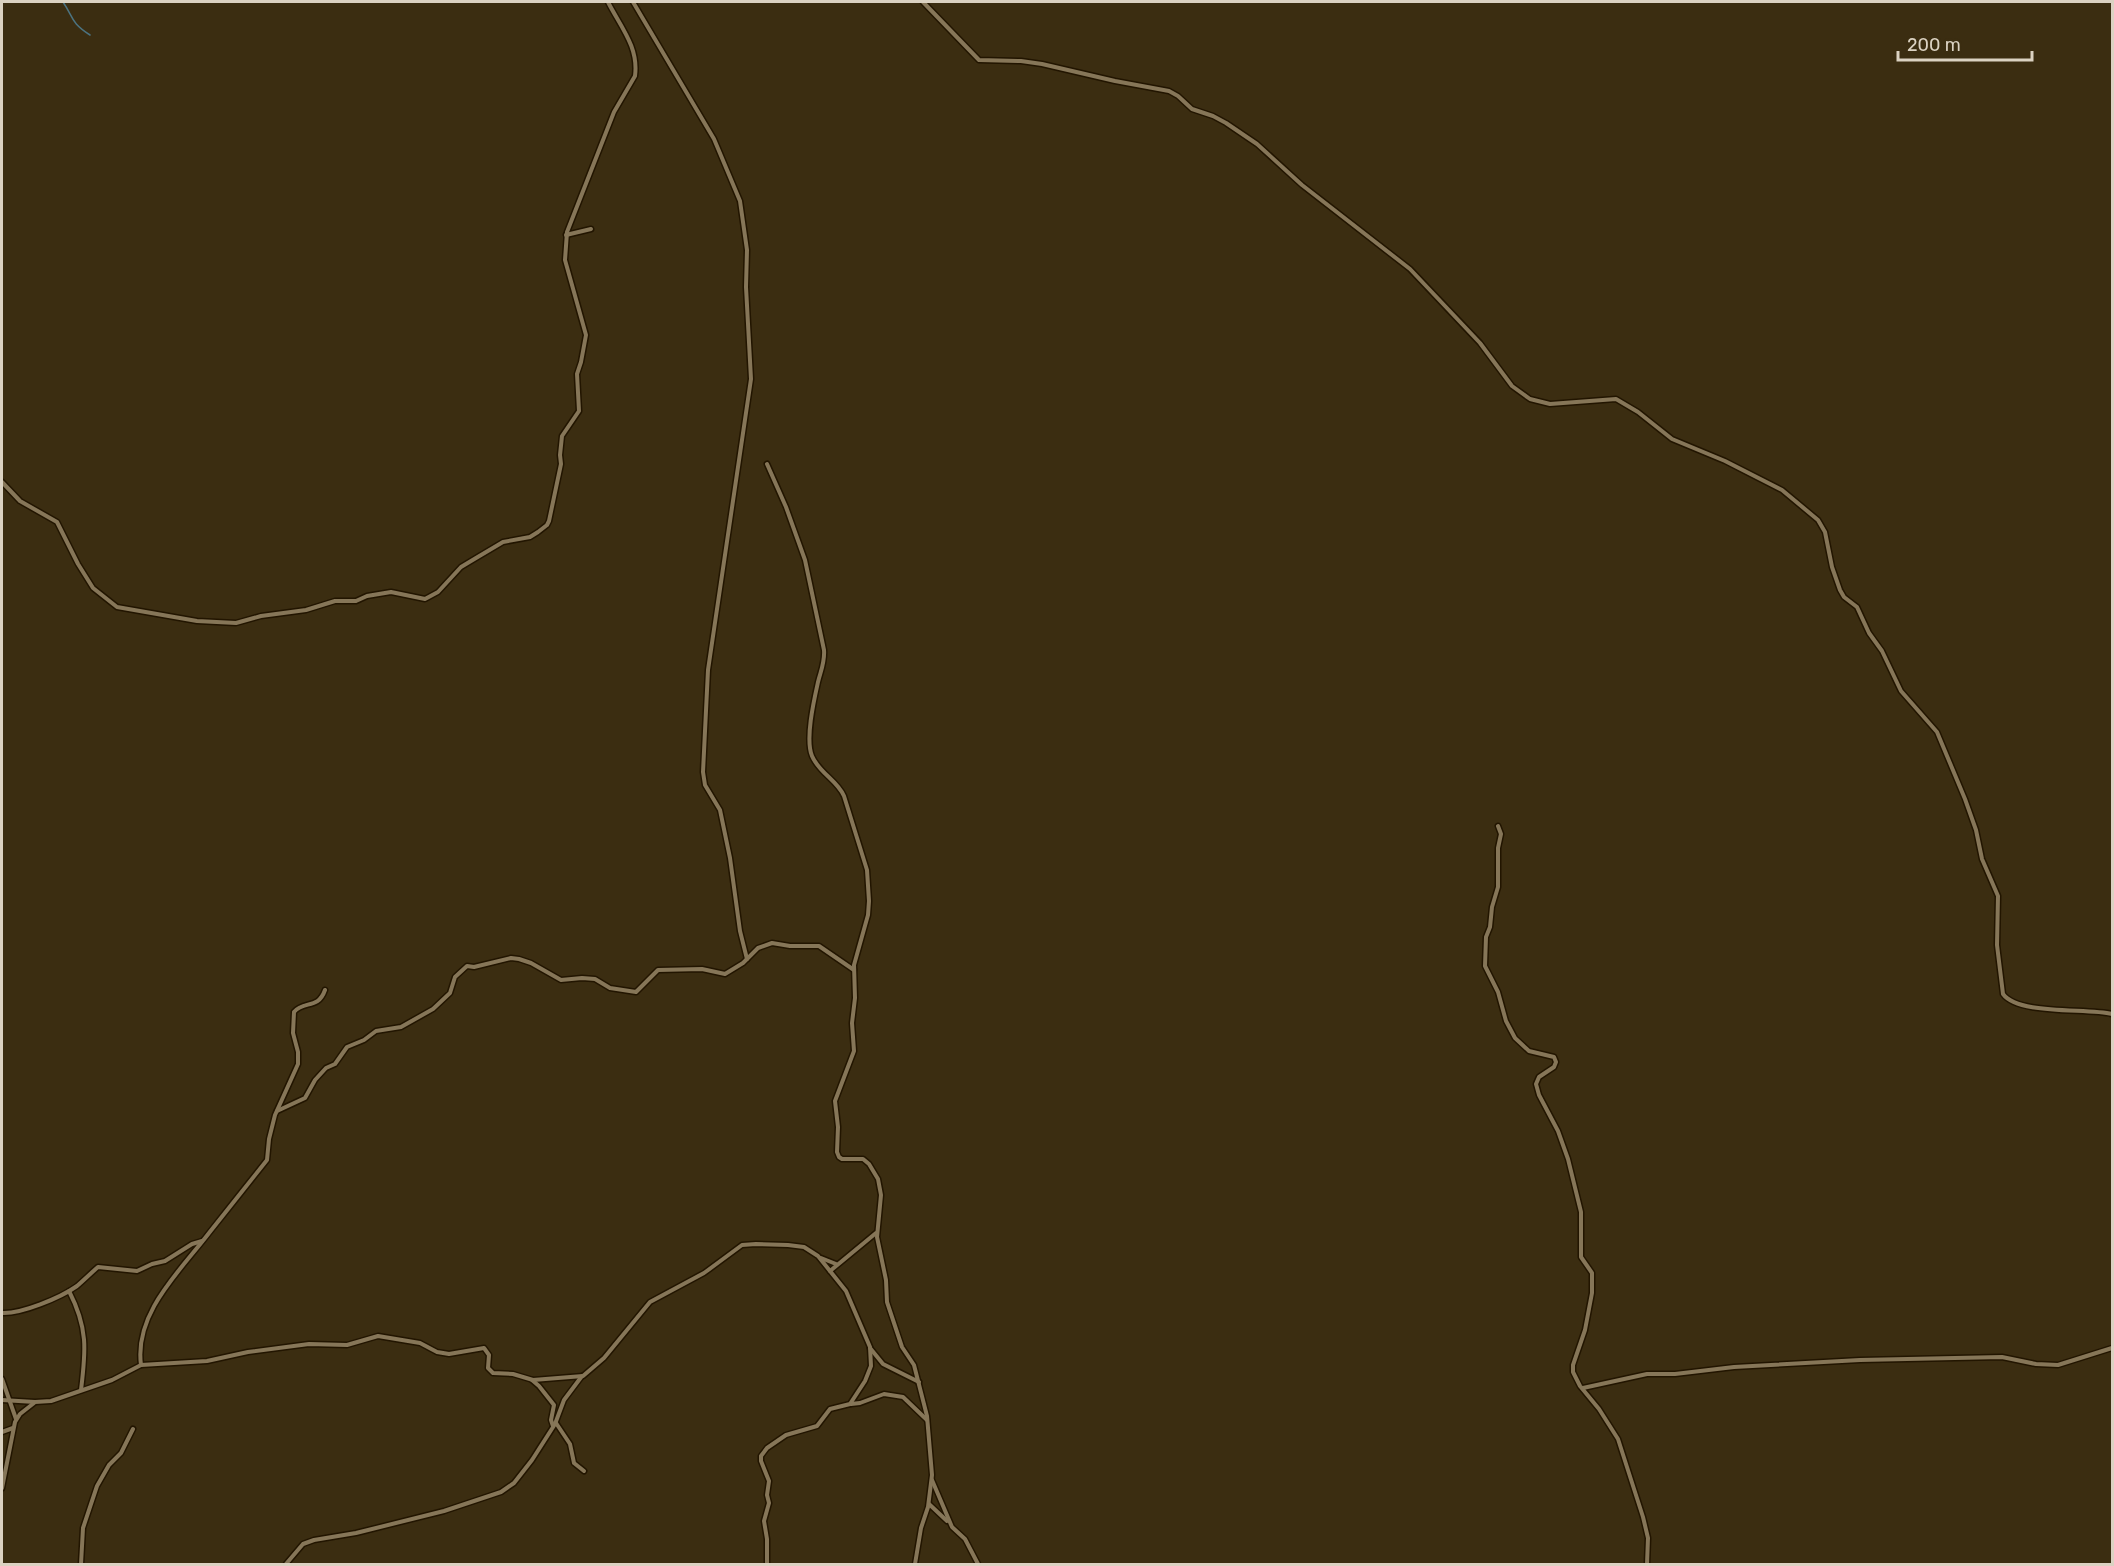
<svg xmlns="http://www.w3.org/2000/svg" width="2114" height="1566" font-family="Rubik,sans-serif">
	<rect width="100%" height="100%" fill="#3b2d11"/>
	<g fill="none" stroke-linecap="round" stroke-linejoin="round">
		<path stroke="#4c7380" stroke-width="1.5" d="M63 2C74 18 70 22 90 35"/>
		<g stroke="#221500" stroke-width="7">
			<g id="street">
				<polyline points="633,2 714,139 740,201 747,250 746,287 751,379 708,670 703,772 705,785 720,810 730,858 740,931 747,959"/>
				<path d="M923 2 979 60 1021 61 1042 64 1115 81 1169 91 1178 96 1192 109 1213 116 1226 123 1257 144 1302 185 1410 269 1480 343 1512 386 1530 399 1550 404 1616 399 1638 412 1672 439 1725 461 1782 490 1818 520 1825 532 1832 567 1840 590 1844 597 1857 607 1869 633 1882 651 1901 691 1937 732 1965 799 1976 830 1982 859 1998 896 1997 945 2003 994C2018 1015 2087 1008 2112 1014"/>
				<polyline points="566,235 591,229"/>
				<path d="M767 464 786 507 805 560 824 650C825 662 821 670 818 682 814 700 805 739 812 756 819 773 837 780 844 796L867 870 869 901 868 915 854 965 855 998 852 1023 854 1051 835 1101 838 1127 837 1152 839 1157 842 1159H863L869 1164 878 1179 881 1195 877 1237 886 1280 887 1302 902 1347 914 1365 927 1416 932 1475 928 1507 921 1528 915 1564"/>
				<path d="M2 482 20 501 57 522 78 564 93 588 117 607 197 621 236 623 261 616 306 610 335 601H356L367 596 391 592 425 599 438 592 461 567 476 558 503 542 530 537 538 532 547 525 549 521 561 464 560 455 562 436 579 411 577 374 581 362 586 335 565 260 567 232 614 112 635 76C639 47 620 26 608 2"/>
				<polyline points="1498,826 1501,834 1498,848 1498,887 1492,907 1490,927 1486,937 1485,966 1498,992 1506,1021 1515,1038 1529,1051 1554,1057 1556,1062 1554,1067 1539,1077 1536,1084 1539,1095 1558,1131 1568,1159 1581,1212 1581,1257 1592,1273 1592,1293 1585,1330 1573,1365 1573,1372 1580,1386 1599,1409 1618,1439 1643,1517 1648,1538 1647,1564"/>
				<polyline points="277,1111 305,1098 315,1080 326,1068 335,1064 347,1047 364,1040 376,1031 401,1027 433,1009 450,993 455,977 467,966 474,967 511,958 519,959 531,963 561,980 582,978 595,979 610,988 636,992 658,970 702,969 725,974 743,963 758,948 772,943 790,946 819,946 854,970"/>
				<polyline points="821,1258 836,1264"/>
				<polyline points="830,1271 876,1233"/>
				<path d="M69 1291C88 1328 86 1350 81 1390"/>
				<path d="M2 1313C21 1314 60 1298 77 1286 84 1280 91 1273 98 1267L137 1271 152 1264 165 1261 192 1244 202 1241"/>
				<polyline points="870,1348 883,1364 919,1382"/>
				<path d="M141 1365C134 1313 180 1271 209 1233 228 1209 248 1184 267 1160L269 1139 275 1115 298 1064V1052L293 1033 294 1012C304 1000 318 1010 325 990"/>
				<polyline points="2,1379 16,1419"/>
				<polyline points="532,1380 539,1386 554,1405 551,1420 553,1426"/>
				<polyline points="1583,1388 1647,1374 1675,1374 1734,1367 1860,1360 2002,1357 2036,1364 2058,1365 2112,1348"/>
				<polyline points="2,1400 35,1402 51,1401 112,1380 141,1365 207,1361 248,1352 309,1344 347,1345 378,1336 420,1343 437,1352 449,1354 484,1348 489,1355 488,1368 493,1373 513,1374 533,1380 583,1376 604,1358 650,1302 704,1273 742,1245 756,1244 788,1245 804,1247 818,1256 846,1291 870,1347 871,1366 865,1381 850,1404 830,1409 817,1426 786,1435 767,1448 761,1456 761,1461 769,1481 767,1495 769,1503 764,1521 767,1539 767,1564"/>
				<polyline points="851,1404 860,1403 884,1394 903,1397 927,1420"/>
				<polyline points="556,1423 570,1444 574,1463 584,1471"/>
				<polyline points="2,1432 13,1428"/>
				<polyline points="932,1480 952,1527 965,1539 978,1564"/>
				<polyline points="2,1488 15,1422 20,1414 34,1403"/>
				<polyline points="929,1504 947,1521"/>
				<polyline points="81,1564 83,1528 97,1486 109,1465 121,1453 133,1429"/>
				<polyline points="286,1564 303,1544 314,1540 356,1533 444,1511 501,1492 514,1483 532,1460 555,1424 564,1400 582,1376"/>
			</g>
		</g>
		<use href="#street" stroke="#867658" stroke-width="4"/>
	</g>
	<rect width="2114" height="1566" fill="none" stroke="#dbd2c2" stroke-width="6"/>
	<path d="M1898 51v9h134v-9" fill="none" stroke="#dbd2c2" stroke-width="3"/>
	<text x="1907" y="51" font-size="18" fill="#dbd2c2" stroke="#3b2d11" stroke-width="4.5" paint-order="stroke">200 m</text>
</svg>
